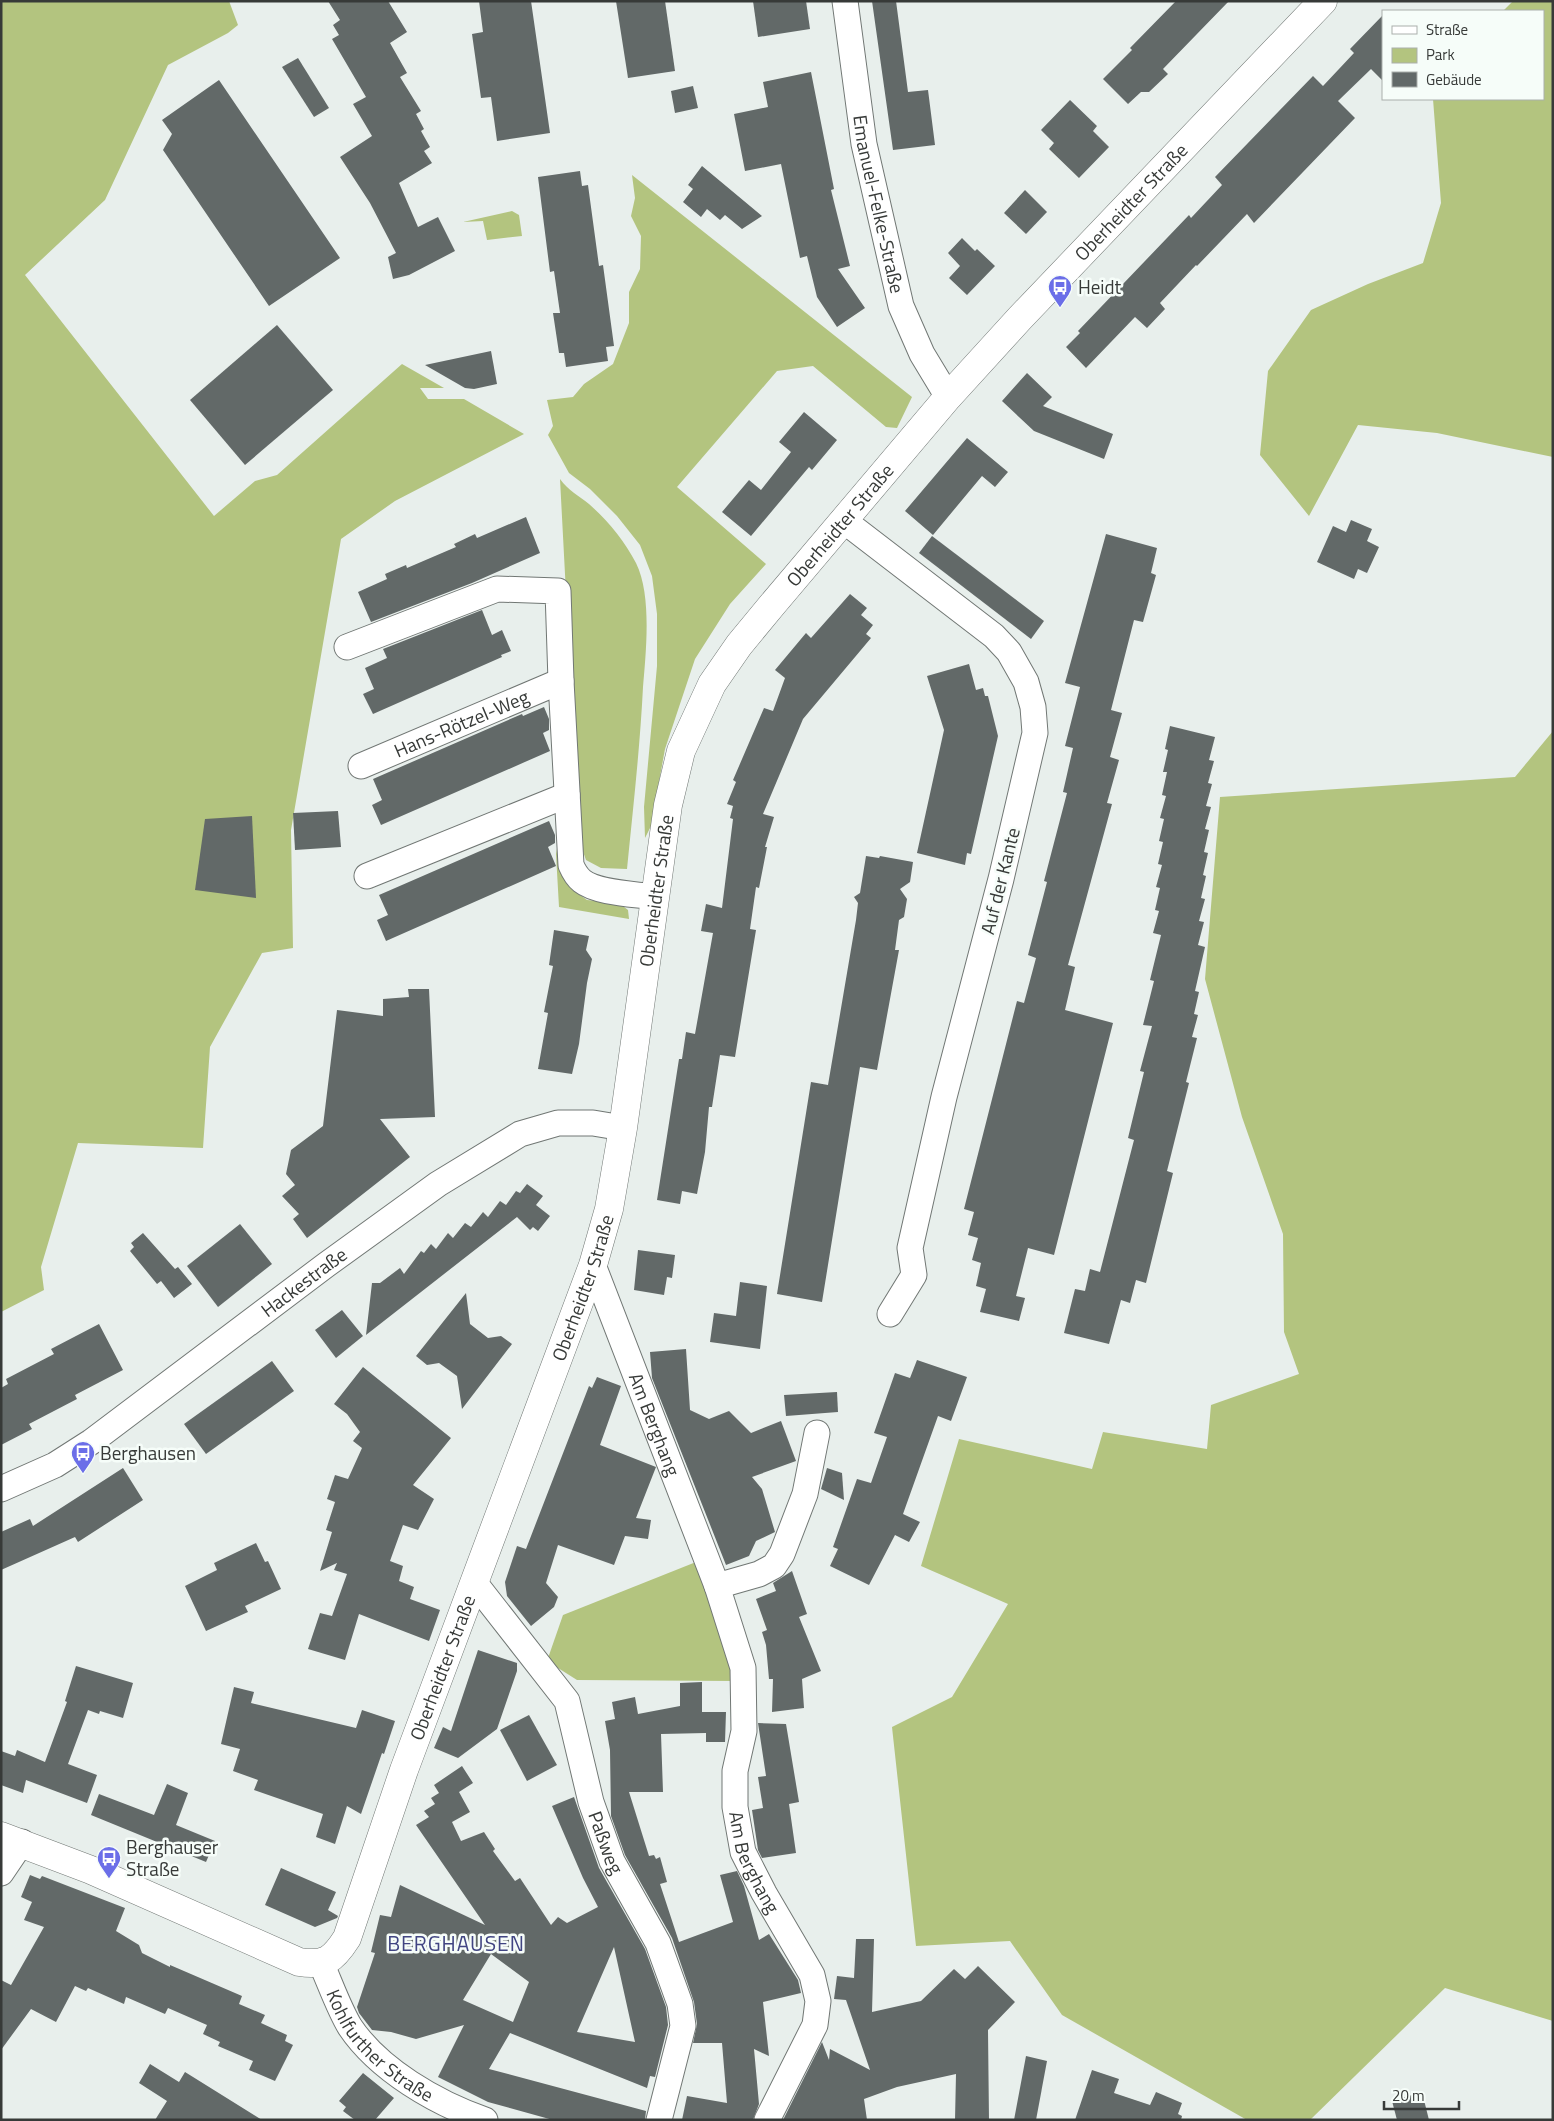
<svg xmlns="http://www.w3.org/2000/svg" width="1554" height="2121" font-family="'Titillium Web',sans-serif">
	<rect width="100%" height="100%" fill="#e8efec"/>
	<g fill="#b3c47f">
		<polygon points="1,1 229,1 238,25 228,33 168,65 105,200 25,275 214,516 255,481 277,475 402,364 444,388 420,388 428,399 464,399 524,434 395,501 341,539 291,830 293,948 262,953 210,1047 203,1148 78,1143 41,1267 44,1290 1,1312"/>
		<polygon points="1513,1 1553,1 1553,457 1437,433 1358,425 1309,516 1260,455 1268,371 1311,310 1368,284 1423,263 1441,203 1433,99 1543,99 1543,11 1503,11"/>
		<polygon points="632,175 912,397 897,428 886,427 813,366 777,371 677,487 766,564 730,604 695,659 665,749 651,826 645,838 644,807 657,666 657,614 652,576 640,545 617,516 590,489 569,473 548,435 553,426 547,400 573,397 584,384 613,364 629,323 629,292 640,269 641,236 631,216 635,198"/>
		<polygon points="512,211 519,215 522,236 487,240 483,221 463,222"/>
		<path d="M560 479C568 490 579 496 589 504 608 521 624 540 636 563 652 595 646 652 643 687 640 748 633 808 627 869L601 868 586 860 579 840Z"/>
		<polygon points="1553,731 1553,2021 1445,1988 1310,2120 1247,2120 1062,2015 1010,1941 916,1946 892,1727 952,1697 1008,1604 921,1566 959,1439 1092,1469 1103,1432 1207,1449 1211,1405 1299,1374 1284,1332 1283,1234 1242,1117 1205,979 1220,797 1515,777"/>
		<polygon points="560,832 566,883 573,890 587,900 619,903 628,910 629,919 559,907 556,854"/>
		<polygon points="696,1562 734,1681 577,1680 547,1661 563,1615"/>
	</g>
	<g fill="#626968" fill-rule="evenodd">
		<polygon points="328,1 388,1 407,32 390,43 407,73 400,77 421,111 416,114 424,129 421,131 430,147 424,151 432,163 399,183 418,227 438,217 455,251 409,275 393,279 388,257 396,253 370,203 340,157 372,136 353,104 366,97 332,39 339,35 333,25 340,20"/>
		<polygon points="479,1 531,1 550,133 497,141 491,97 481,98 472,34 483,32"/>
		<polygon points="616,1 665,1 675,71 628,78"/>
		<polygon points="753,1 806,1 810,29 758,37"/>
		<polygon points="872,1 896,1 908,92 928,90 935,145 893,150"/>
		<polygon points="1176,1 1229,1 1163,69 1168,74 1149,92 1141,92 1128,104 1103,79 1132,50 1130,48"/>
		<polygon points="1383,15 1383,81 1371,69 1338,101 1355,118 1254,223 1247,214 1197,266 1196,265 1160,303 1165,309 1147,328 1135,317 1086,368 1066,347 1080,333 1078,331 1189,215 1191,218 1222,185 1215,177 1313,76 1323,86 1354,53 1350,49"/>
		<polygon points="298,58 329,108 314,117 282,67"/>
		<polygon points="811,72 834,189 831,190 850,266 838,269 865,308 837,327 817,297 807,256 800,258 781,164 745,171 734,114 768,107 763,82"/>
		<polygon points="219,80 340,258 269,306 163,150 172,134 162,120"/>
		<polygon points="693,86 698,108 675,113 671,91"/>
		<polygon points="1070,100 1097,126 1093,131 1109,147 1079,178 1049,149 1054,143 1041,130"/>
		<polygon points="702,166 762,216 742,229 725,215 720,220 707,209 701,217 683,202 693,189 688,185"/>
		<polygon points="580,171 582,186 588,185 599,266 603,265 614,346 606,347 608,361 566,367 564,353 559,353 553,313 560,313 554,271 550,272 538,177"/>
		<polygon points="1025,190 1047,212 1026,234 1004,213"/>
		<polygon points="962,238 975,251 977,249 995,266 967,295 949,278 960,266 948,253"/>
		<polygon points="277,325 333,390 245,465 190,400"/>
		<polygon points="491,351 497,384 474,389 465,388 425,365"/>
		<polygon points="1027,373 1052,397 1043,406 1113,434 1104,459 1034,431 1002,401"/>
		<polygon points="804,412 837,440 812,470 809,467 751,536 722,512 749,480 761,490 791,452 779,442"/>
		<polygon points="967,438 1008,472 995,487 982,476 933,535 905,511"/>
		<polygon points="526,517 540,553 472,583 371,622 358,592 387,579 385,574 406,565 407,568 456,547 454,544 475,534 477,538"/>
		<polygon points="1351,520 1372,529 1367,541 1379,547 1367,573 1358,569 1354,579 1317,562 1333,526 1346,532"/>
		<polygon points="1106,534 1157,548 1151,573 1156,575 1143,622 1134,620 1111,710 1122,713 1110,757 1119,760 1107,803 1112,804 1068,965 1075,967 1065,1010 1113,1023 1054,1255 1028,1248 1016,1296 1025,1298 1019,1321 980,1312 986,1289 976,1286 981,1263 972,1260 978,1238 968,1235 974,1212 964,1209 1017,1001 1024,1003 1036,958 1028,955 1047,882 1044,881 1067,793 1063,792 1073,748 1065,746 1080,687 1065,683"/>
		<polygon points="932,536 1044,621 1031,639 919,553"/>
		<polygon points="850,594 867,608 861,615 873,625 866,634 871,638 803,719 763,814 774,817 765,847 767,847 759,888 756,887 750,929 756,930 735,1057 720,1055 712,1107 709,1107 705,1152 697,1194 682,1191 680,1204 657,1200 679,1059 682,1059 686,1032 695,1034 713,933 701,931 706,904 722,908 733,819 730,818 733,806 727,804 736,782 733,780 764,708 773,711 785,678 775,670 806,633 811,638"/>
		<polygon points="482,610 492,635 502,630 511,651 501,655 502,657 373,714 363,694 374,689 365,668 387,658 383,649"/>
		<polygon points="969,664 976,690 983,688 985,696 988,696 998,736 971,854 967,853 965,865 917,853 944,730 927,676"/>
		<polygon points="544,707 549,719 549,730 543,733 550,751 381,825 372,805 382,800 373,779 522,714 523,716"/>
		<polygon points="1170,726 1215,737 1209,760 1214,761 1208,783 1212,784 1206,806 1211,807 1205,829 1209,830 1204,852 1208,853 1203,875 1206,876 1201,898 1205,899 1199,921 1204,922 1198,945 1205,947 1195,991 1199,992 1194,1014 1198,1015 1192,1037 1197,1038 1186,1082 1189,1083 1167,1171 1173,1173 1146,1283 1136,1280 1130,1303 1121,1300 1109,1344 1064,1333 1075,1289 1085,1291 1090,1269 1100,1272 1134,1140 1128,1138 1144,1072 1140,1071 1152,1026 1143,1025 1154,981 1150,980 1161,935 1153,933 1159,911 1155,910 1160,888 1156,887 1162,865 1158,864 1163,842 1159,841 1164,819 1160,818 1166,796 1162,795 1167,772 1163,772 1168,750 1165,749"/>
		<polygon points="338,811 341,847 295,850 293,813"/>
		<polygon points="252,816 256,898 195,890 205,819"/>
		<polygon points="549,821 555,835 555,843 548,847 556,866 386,941 377,920 388,915 379,895"/>
		<polygon points="866,856 879,858 880,856 913,862 910,882 900,889 907,899 904,917 899,920 895,950 899,950 877,1070 860,1067 822,1302 777,1294 811,1082 828,1085 856,920 858,903 854,897 860,893"/>
		<polygon points="554,930 589,936 586,950 592,959 587,983 579,1044 572,1074 538,1069 548,1013 544,1012 553,966 549,965"/>
		<polygon points="408,989 429,989 435,1117 380,1119 410,1157 307,1238 293,1219 299,1214 282,1196 295,1185 286,1174 291,1150 323,1126 337,1010 383,1016 383,999 409,997"/>
		<polygon points="527,1184 543,1196 536,1205 550,1216 538,1231 533,1227 530,1230 517,1217 366,1335 372,1283 380,1283 400,1268 404,1274 421,1251 424,1253 431,1244 436,1249 448,1233 453,1238 465,1223 471,1227 483,1212 488,1217 500,1201 506,1205 516,1191 520,1193"/>
		<polygon points="240,1224 272,1264 218,1307 187,1266"/>
		<polygon points="143,1233 175,1269 178,1267 192,1284 174,1298 161,1281 157,1284 130,1251 134,1247 131,1243"/>
		<polygon points="638,1250 675,1255 672,1278 667,1277 664,1295 634,1290"/>
		<polygon points="740,1282 767,1286 760,1349 710,1342 714,1313 736,1316"/>
		<polygon points="466,1293 470,1324 488,1338 501,1336 512,1344 462,1409 457,1376 439,1363 427,1365 416,1356"/>
		<polygon points="342,1310 363,1336 336,1358 315,1330"/>
		<polygon points="99,1324 123,1370 75,1395 77,1399 29,1424 32,1429 1,1445 1,1388 8,1384 6,1379 54,1354 51,1349"/>
		<polygon points="686,1349 690,1410 709,1419 729,1411 751,1433 781,1421 796,1461 752,1477 762,1489 775,1532 756,1541 749,1556 726,1565 652,1378 650,1352"/>
		<polygon points="917,1360 967,1377 951,1421 938,1416 903,1514 920,1522 909,1542 895,1535 869,1585 830,1566 838,1549 833,1547 857,1479 871,1483 887,1437 874,1433 895,1373 910,1378"/>
		<polygon points="272,1361 294,1391 206,1454 184,1424"/>
		<polygon points="363,1367 451,1438 413,1485 434,1499 418,1530 403,1525 390,1561 403,1566 399,1581 414,1587 410,1599 440,1610 429,1641 359,1614 345,1660 308,1649 320,1613 332,1616 347,1574 334,1570 337,1563 320,1571 332,1532 326,1530 335,1502 327,1499 335,1475 348,1479 362,1448 353,1441 360,1432 347,1414 334,1404"/>
		<polygon points="597,1377 621,1386 600,1445 656,1467 636,1518 651,1520 648,1539 625,1536 614,1565 558,1545 546,1583 558,1597 554,1607 531,1626 507,1596 505,1582 517,1546 526,1549 589,1386 592,1388"/>
		<polygon points="837,1392 838,1412 786,1416 784,1395"/>
		<polygon points="123,1468 143,1500 78,1542 75,1537 1,1570 1,1532 30,1519 33,1526"/>
		<polygon points="827,1468 842,1473 844,1500 821,1489"/>
		<polygon points="256,1543 265,1562 268,1561 281,1589 245,1606 248,1612 206,1631 185,1586 217,1570 214,1563"/>
		<polygon points="792,1571 807,1614 799,1617 821,1671 802,1679 804,1708 772,1712 773,1679 769,1679 766,1645 762,1632 767,1630 756,1599 776,1591 773,1583"/>
		<polygon points="478,1650 517,1663 517,1671 497,1729 458,1758 434,1748 443,1727 451,1731"/>
		<polygon points="76,1666 133,1683 123,1718 100,1711 99,1714 88,1710 68,1764 97,1775 87,1803 26,1780 23,1793 1,1785 1,1751 15,1756 17,1750 45,1762 67,1702 65,1701"/>
		<polygon points="702,1682 702,1712 726,1712 725,1742 706,1742 706,1733 661,1734 663,1792 629,1792 649,1856 654,1855 656,1859 660,1857 667,1882 660,1884 679,1942 733,1922 720,1875 737,1871 744,1886 759,1940 769,1934 798,1980 801,1993 763,2002 769,2056 754,2049 759,2104 753,2120 682,2120 687,2096 727,2103 722,2043 693,2043 697,2024 694,2002 672,1938 625,1855 611,1816 610,1750 605,1721 615,1719 612,1702 635,1697 638,1714 680,1706 680,1683"/>
		<polygon points="234,1687 254,1692 251,1703 356,1728 362,1710 395,1721 384,1754 382,1753 361,1814 347,1806 335,1844 316,1837 323,1814 254,1790 258,1780 233,1771 240,1749 221,1744"/>
		<polygon points="529,1715 557,1765 527,1781 500,1730"/>
		<polygon points="758,1723 786,1724 799,1802 789,1804 796,1853 762,1858 758,1850 752,1810 763,1808 758,1777 766,1776"/>
		<path d="M462 1766 473 1783 459 1792 470 1812 452 1822 461 1841 484 1832 495 1849 493 1851 515 1881 520 1878 551 1925 558 1917 567 1923 598 1907 583 1878 552 1806 574 1797 599 1868 645 1949 666 2007 668 2025 655 2077 650 2076 647 2088 510 2033 489 2069 646 2111 645 2120H553L488 2102 438 2077 464 2025 416 2039 391 2032 372 2030 359 2013 357 2007 375 1953 371 1952 380 1915 391 1917 400 1885 485 1925 416 1825 429 1817 424 1811 435 1804 431 1798 439 1793 434 1785ZM614 1947 635 2042 577 2032ZM491 1954 529 1982 513 2022 463 2000Z"/>
		<polygon points="167,1784 188,1793 176,1825 215,1841 206,1862 91,1815 99,1794 154,1815"/>
		<polygon points="281,1868 336,1892 328,1910 338,1916 337,1918 315,1927 265,1905"/>
		<polygon points="30,1875 40,1879 42,1876 125,1908 116,1931 139,1945 142,1953 170,1967 170,1965 242,1996 239,2004 265,2015 261,2023 287,2035 285,2041 293,2045 275,2081 249,2070 253,2061 218,2046 220,2042 203,2034 207,2025 168,2008 165,2014 126,1997 124,2004 88,1988 86,1991 75,1986 56,2022 31,2009 1,2050 1,1980 11,1985 44,1927 24,1920 32,1902 21,1897"/>
		<polygon points="856,1939 874,1939 872,2012 921,2001 954,1969 965,1979 978,1966 1015,2002 988,2030 989,2120 955,2120 956,2074 897,2087 864,2099 867,2120 783,2120 822,2042 829,2060 830,2049 870,2070 846,2000 834,1999 837,1976 854,1978"/>
		<polygon points="1026,2056 1047,2061 1036,2120 1014,2120"/>
		<polygon points="150,2064 179,2082 185,2072 262,2120 155,2120 167,2101 139,2083"/>
		<polygon points="1092,2070 1119,2079 1114,2093 1150,2105 1156,2092 1182,2103 1178,2114 1182,2116 1181,2120 1075,2120"/>
		<polygon points="363,2073 394,2098 375,2120 355,2120 343,2111 346,2107 339,2101"/>
		<polygon points="1422,2092 1429,2120 1397,2120 1392,2101"/>
	</g>
	<g fill="none" stroke-linecap="round" stroke-linejoin="round">
		<g stroke="#717774" stroke-width="27">
			<g id="street">
				<path id="s1" d="M845 1 864 144 901 306 922 354 948 397"/>
				<polyline points="843,520 994,636 1009,652 1026,682 1033,707 1035,733 1001,879 944,1097 910,1248 914,1275 890,1314"/>
				<polyline points="347,647 497,589 558,591 561,681"/>
				<path id="s2" d="M361 766 561 681 571 865C574 872 577 877 582 881 597 893 635 894 654 897"/>
				<polyline points="367,876 567,795"/>
				<path id="s3" d="M593 1265 717 1586 743 1668 744 1731 735 1771V1807L743 1852 764 1893 812 1975 818 2001 815 2025 767 2120"/>
				<path id="s4" d="M1 1489 55 1465 91 1442 326 1265 438 1184 520 1134 558 1123H593L623 1128"/>
				<path id="s5" d="M474 1582 567 1701 591 1802 612 1861 658 1943 680 2004 683 2026 659 2120"/>
				<polyline points="717,1586 759,1574 774,1566 782,1554 805,1494 817,1433"/>
				<polyline points="1,1873 22,1842"/>
				<path id="s6" d="M321 1963C330 1983 339 2009 350 2027 379 2070 436 2103 485 2120"/>
			</g>
		</g>
		<g stroke="#717774" stroke-width="29">
			<g id="secondary">
				<path id="s7" d="M1 1836 91 1870 299 1962C325 1966 333 1960 347 1938L404 1770 593 1265 609 1209 623 1128 668 805 681 751 712 684 739 645 772 605 948 397 1020 318 1323 1"/>
			</g>
		</g>
		<use href="#street" stroke="#fff" stroke-width="25"/>
		<use href="#secondary" stroke="#fff" stroke-width="28"/>
	</g>
	<defs>
		<g id="bus-pin" transform="scale(1.25)"><path d="M0 17L-7.5 6A9.5 9.5 0 1 1 7.5 6Z" fill="#6b6ee8" stroke="#f6fdf9"/><path d="M-5-6H5V4H4V6H2V4H-2V6H-4V4H-5ZM-3.5-4V0h7V-4ZM-3.5 1.2v1.5H-2V1.2ZM2 1.2v1.5H3.5V1.2Z" fill="#fff"/></g>
	</defs>
	<g fill-rule="evenodd">
		<use href="#bus-pin" x="1060" y="287"/>
		<use href="#bus-pin" x="83" y="1453"/>
		<use href="#bus-pin" x="109" y="1858"/>
	</g>
	<g text-anchor="middle" stroke-width="5" stroke-linejoin="round" paint-order="stroke">
		<g font-size="19" fill="#373a38" stroke="#f6fdf9">
			<text dy="7" stroke="none"><textPath href="#s7" startOffset="2334">Oberheidter Straße</textPath></text>
			<text dy="7" stroke="none"><textPath href="#s1" startOffset="206">Emanuel-Felke-Straße</textPath></text>
			<text dy="7" stroke="none"><textPath href="#s7" startOffset="1899">Oberheidter Straße</textPath></text>
			<text dy="7" stroke="none"><textPath href="#s2" startOffset="109">Hans-Rötzel-Weg</textPath></text>
			<text transform="translate(1000 881) rotate(-76)" y="7">Auf der Kante</text>
			<text dy="7" stroke="none"><textPath href="#s7" startOffset="1479">Oberheidter Straße</textPath></text>
			<text dy="7" stroke="none"><textPath href="#s4" startOffset="368">Hackestraße</textPath></text>
			<text dy="7" stroke="none"><textPath href="#s7" startOffset="1074">Oberheidter Straße</textPath></text>
			<text dy="7" stroke="none"><textPath href="#s3" startOffset="171">Am Berghang</textPath></text>
			<text dy="7" stroke="none"><textPath href="#s7" startOffset="669">Oberheidter Straße</textPath></text>
			<text dy="7" stroke="none"><textPath href="#s5" startOffset="298">Paßweg</textPath></text>
			<text dy="7" stroke="none"><textPath href="#s3" startOffset="629">Am Berghang</textPath></text>
			<text dy="7" stroke="none"><textPath href="#s6" startOffset="104">Kohlfurther Straße</textPath></text>
		</g>
		<g font-size="19" fill="#373a38" stroke="#f6fdf9" text-anchor="start">
			<text x="1078" y="294">Heidt</text>
			<text x="100" y="1460">Berghausen</text>
			<text x="126" y="1854">Berghauser<tspan x="126" dy="22">Straße</tspan></text>
		</g>
		<g font-size="21" letter-spacing="1" fill="#414582" stroke="#f6fdf9">
			<text x="456" y="1951">BERGHAUSEN</text>
		</g>
	</g>
	<rect width="1554" height="2121" fill="none" stroke="#373a38" stroke-width="5"/>
	<rect x="1382" y="10" width="162" height="90" fill="#f6fdf9" stroke="#aaafac"/>
	<rect x="1392" y="26" width="25" height="8" fill="#ffffff" stroke="#aaafac"/>
	<text x="1426" y="35" font-size="15" fill="#373a38">Straße</text>
	<rect x="1392" y="48" width="25" height="15" fill="#b3c47f" stroke="#aaafac"/>
	<text x="1426" y="60" font-size="15" fill="#373a38">Park</text>
	<rect x="1392" y="72" width="25" height="15" fill="#626968" stroke="#aaafac"/>
	<text x="1426" y="85" font-size="15" fill="#373a38">Gebäude</text>
	<path d="M1384 2101v8h75v-8" fill="none" stroke="#373a38" stroke-width="2.5"/>
	<text x="1392" y="2101" font-size="15" fill="#373a38" stroke="#f6fdf9" stroke-width="4" paint-order="stroke">20 m</text>
</svg>
